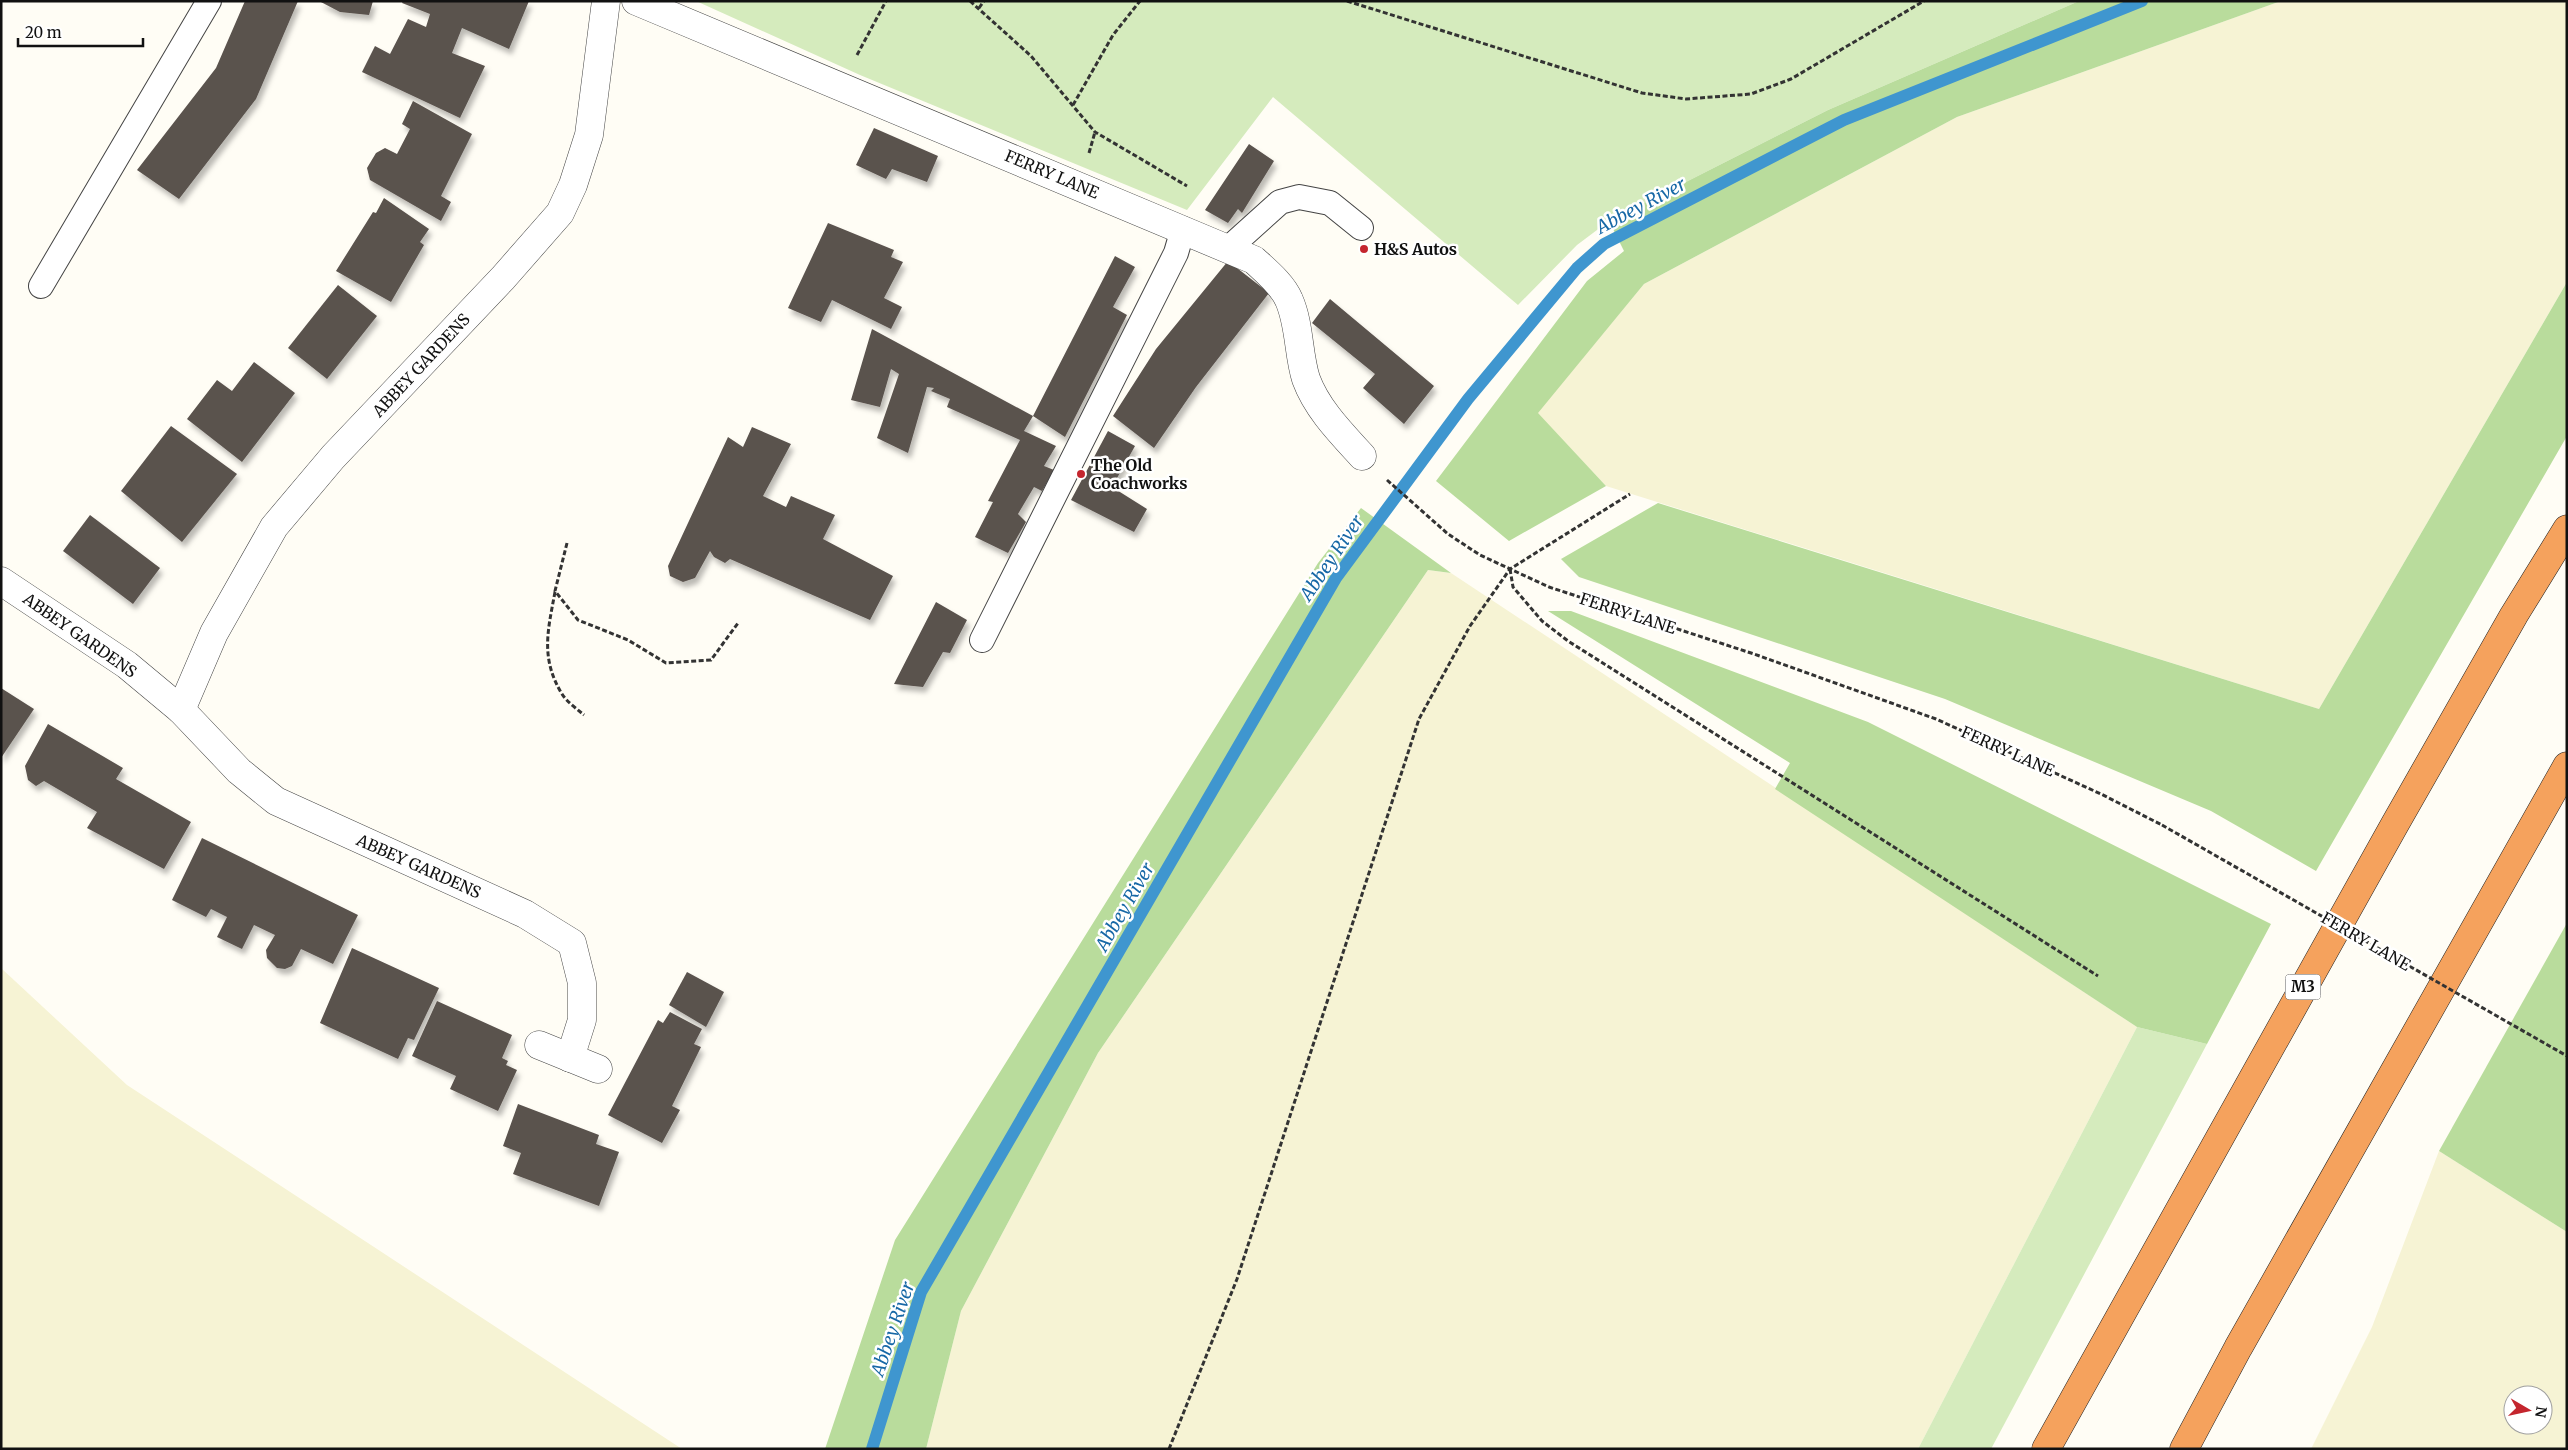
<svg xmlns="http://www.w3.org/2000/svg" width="2568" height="1450" font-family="Merriweather,serif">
	<defs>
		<filter id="shadow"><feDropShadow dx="3" dy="5.5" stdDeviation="2.5" flood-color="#0004"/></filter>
	</defs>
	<rect width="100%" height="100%" fill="#fffdf5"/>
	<g fill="#f6f3d4" fill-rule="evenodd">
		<polygon points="2281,1 2567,1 2567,282 2319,709 1606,486 1537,413 1644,284 1957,117"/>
		<polygon points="1428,570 1451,573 2137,1027 1918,1449 926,1449 961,1311 1098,1053"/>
		<polygon points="1,968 127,1085 682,1449 1,1449"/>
		<path d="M2439 1151 2567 1232V1449H2311L2372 1327ZM2513 1395H2543V1425H2513Z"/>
	</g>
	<g fill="#d5ebbd">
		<polygon points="696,1 2079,1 1828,110 1609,221 1577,245 1518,305 1273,97 1187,210 860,75"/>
		<polygon points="2137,1027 2207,1044 1991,1449 1918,1449"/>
	</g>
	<g fill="#b9dc9c">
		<polygon points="2079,1 2281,1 1957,117 1644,284 1538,413 1606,486 1509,541 1436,481 1587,281 1624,251 1609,221 1828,110"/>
		<polygon points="2567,282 2567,436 2316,871 2211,811 1945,699 1579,577 1561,559 1658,503 2319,709"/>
		<polygon points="1361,508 1451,573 1428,570 1098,1053 961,1311 926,1449 825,1449 895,1240 1318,563"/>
		<polygon points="1548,611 1571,611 1868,722 2271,924 2207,1044 2137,1027 1775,789 1790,763"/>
		<polygon points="2567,923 2567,1232 2439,1151"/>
	</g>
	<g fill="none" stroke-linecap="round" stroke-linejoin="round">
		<polyline stroke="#3f96cf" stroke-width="12" points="872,1449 921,1292 1336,578 1468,399 1577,268 1604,244 1844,120 2142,1"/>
	</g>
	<g fill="#5a524d" filter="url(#shadow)">
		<polygon points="245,1 298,1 256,99 179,199 137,170 216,68"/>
		<polygon points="319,1 373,1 369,15 340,12"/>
		<polygon points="403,1 529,1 509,49 462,28 452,53 485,66 460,118 362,72 375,46 390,54 408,19 426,27 430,14 402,3"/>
		<polygon points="413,101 472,134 441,196 451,202 441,221 370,180 367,168 376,153 385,148 397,154 410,129 402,124"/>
		<polygon points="874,128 938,156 927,182 892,169 886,179 856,165"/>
		<polygon points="1249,144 1274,161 1242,213 1238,209 1228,223 1205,210"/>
		<polygon points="384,198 429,229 420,242 424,245 391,302 336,271 373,212 376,213"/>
		<polygon points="828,223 894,250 891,257 903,262 884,298 902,307 891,329 832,300 821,322 788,308"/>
		<polygon points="1115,256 1135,267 1113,307 1127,315 1065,437 1033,416"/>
		<polygon points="1228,261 1269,293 1196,387 1154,448 1113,416 1156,349"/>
		<polygon points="338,285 377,316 327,379 288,348"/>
		<polygon points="1330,299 1434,386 1404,424 1363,388 1375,374 1312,323"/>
		<polygon points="872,329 1033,416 1024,431 1056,446 1044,466 1054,470 1042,491 1034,487 1018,514 1026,522 1008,553 975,537 993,502 988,501 1020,440 947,407 950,399 931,391 934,388 927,387 908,453 877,438 899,374 891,369 880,407 851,400"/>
		<polygon points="254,362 295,393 242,462 187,419 217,380 232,391"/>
		<polygon points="171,426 237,474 182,542 121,491"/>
		<polygon points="752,427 791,444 763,496 786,507 791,496 835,515 823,539 893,576 870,620 730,559 725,563 714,557 710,551 695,578 683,582 670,576 668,566 728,437 743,447"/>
		<polygon points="1108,431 1135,446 1112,487 1147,509 1134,532 1071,500"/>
		<polygon points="90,515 160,568 133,604 63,551"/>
		<polygon points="936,602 967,620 950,653 943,652 923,687 894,684"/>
		<polygon points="1,688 34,709 1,758"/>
		<polygon points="48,724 123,768 116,779 191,822 164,869 87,828 97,812 44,781 36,786 28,780 25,766"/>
		<polygon points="202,838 358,915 333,964 301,949 292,966 285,969 277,968 267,958 266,950 275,935 254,925 242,949 217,937 227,917 211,909 206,917 172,900"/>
		<polygon points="352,948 439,988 414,1040 408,1038 398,1059 320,1023"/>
		<polygon points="687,972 724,992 706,1027 669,1005"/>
		<polygon points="437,1001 512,1035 502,1058 508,1061 506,1065 517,1070 498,1111 450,1089 456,1076 412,1056"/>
		<polygon points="670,1012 702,1029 694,1044 701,1047 672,1106 680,1110 662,1143 608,1115 658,1020 663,1023"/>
		<polygon points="518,1104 599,1135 596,1144 619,1152 599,1206 513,1174 521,1153 503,1146"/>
	</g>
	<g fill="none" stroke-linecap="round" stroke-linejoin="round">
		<g stroke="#444" stroke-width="26">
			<g id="service">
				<polyline points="1229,248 1280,202 1299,197 1330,203 1361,228"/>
				<polyline points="41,286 209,1"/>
				<polyline points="982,640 1176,253 1183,229"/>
			</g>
		</g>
		<g stroke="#444" stroke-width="29">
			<g id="minor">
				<path d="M636 1 1254 260C1266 271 1283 285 1289 300 1300 325 1298 354 1306 379 1317 409 1341 433 1362 456"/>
				<polyline points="1,581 127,665 181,710 239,771 276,801 525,914 572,943 582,983 582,1020 570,1058"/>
				<polyline points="181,710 214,633 274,527 333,457 503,278 560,213 573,185 589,135 606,1"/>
				<polyline points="539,1045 598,1069"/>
			</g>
		</g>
		<g stroke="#222" stroke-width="29">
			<g id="motorway">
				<polyline points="2046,1449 2395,824 2514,615 2567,529"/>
				<polyline points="2184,1449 2238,1348 2567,766"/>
			</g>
		</g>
		<g stroke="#333" stroke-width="3" stroke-dasharray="5 2.5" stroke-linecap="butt">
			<polyline points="970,1 1031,56 1095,132 1187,186"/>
			<polyline points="1347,1 1642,93 1686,99 1751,94 1791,79 1924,1"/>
			<polyline points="979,8 984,1"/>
			<polyline points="857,55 886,1"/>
			<polyline points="1073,105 1113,35 1140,1"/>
			<polyline points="1089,153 1095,132"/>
			<polyline points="1387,480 1448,534 1480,555 1549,587 1754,654 1936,719 2101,794 2162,825"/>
			<polyline points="567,543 555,591 578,620 628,640 666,663 711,660 738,623"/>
			<polyline points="1510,569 1513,587 1542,621 1568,641 2098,976"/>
			<path d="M555 592C548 630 540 658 562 694 567 702 577 709 584 715"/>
			<polyline points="1169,1449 1237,1279 1419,719 1470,626 1510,569 1630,494"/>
		</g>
		<use href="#service" stroke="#fff" stroke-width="24"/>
		<use href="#minor" stroke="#fff" stroke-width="28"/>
		<use href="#motorway" stroke="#f5a25d" stroke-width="28"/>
		<polyline stroke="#333" stroke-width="3" stroke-dasharray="5 2.5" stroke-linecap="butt" points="2162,825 2567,1056"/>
	</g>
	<g fill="#c4262e" stroke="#fff" stroke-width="2">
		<circle cx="1364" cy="249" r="5"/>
		<circle cx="1081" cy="474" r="5"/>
	</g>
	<g text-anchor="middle" stroke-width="5" stroke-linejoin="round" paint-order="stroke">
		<rect fill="#fff" stroke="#585858" stroke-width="1" x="2285.5" y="974.5" width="35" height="25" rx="4"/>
		<g font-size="15" font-weight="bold" fill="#111">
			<text x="2303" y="992">M3</text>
		</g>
		<g font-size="16" fill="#111" stroke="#fff">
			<text transform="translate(1052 174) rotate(23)" y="6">FERRY LANE</text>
			<text transform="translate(421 365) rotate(-47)" y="6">ABBEY GARDENS</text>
			<text transform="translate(1628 613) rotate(18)" y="6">FERRY LANE</text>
			<text transform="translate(80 635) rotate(35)" y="6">ABBEY GARDENS</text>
			<text transform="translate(2008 751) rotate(24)" y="6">FERRY LANE</text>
			<text transform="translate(419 866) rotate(24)" y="6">ABBEY GARDENS</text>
			<text transform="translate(2366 941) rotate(30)" y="6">FERRY LANE</text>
		</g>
		<g font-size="16" font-weight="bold" fill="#111" stroke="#fff" text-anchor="start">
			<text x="1374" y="255">H&amp;S Autos</text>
			<text x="1091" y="471">The Old<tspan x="1091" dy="18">Coachworks</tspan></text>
		</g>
		<g font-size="18" font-style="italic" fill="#1768a6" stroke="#fff">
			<text transform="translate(1641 206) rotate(-28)" y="6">Abbey River</text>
			<text transform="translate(1332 558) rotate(-56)" y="6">Abbey River</text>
			<text transform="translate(1125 907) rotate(-60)" y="6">Abbey River</text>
			<text transform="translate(893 1329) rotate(-71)" y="6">Abbey River</text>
		</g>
	</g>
	<rect width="2568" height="1450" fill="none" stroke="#111111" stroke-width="5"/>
	<g transform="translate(2528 1410) rotate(99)"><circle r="24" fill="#ffffff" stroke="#a0a0a0"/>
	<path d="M0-4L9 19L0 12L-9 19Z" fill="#c4262e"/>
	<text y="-8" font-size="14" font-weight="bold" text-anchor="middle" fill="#111111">N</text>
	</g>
	<path d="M18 38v8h125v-8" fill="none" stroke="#111111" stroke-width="2.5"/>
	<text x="25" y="38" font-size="15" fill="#111111" stroke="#ffffff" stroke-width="4" paint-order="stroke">20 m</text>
</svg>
